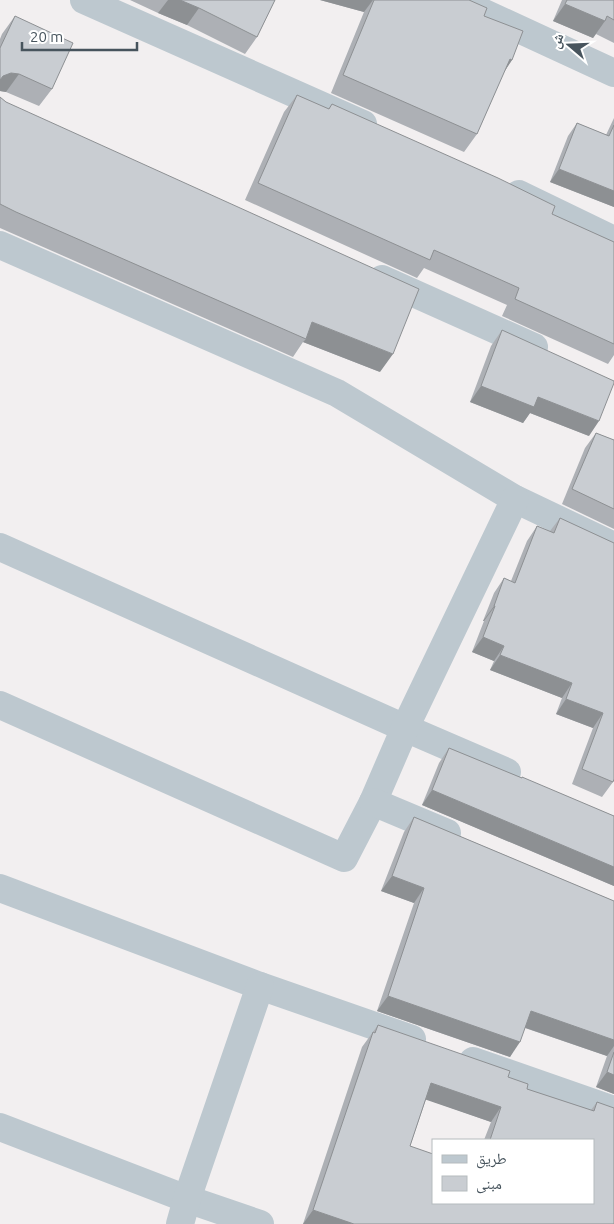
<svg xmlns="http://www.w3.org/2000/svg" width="614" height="1224" font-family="Ubuntu,'Noto Naskh Arabic',sans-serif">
	<rect width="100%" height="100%" fill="#f2eff0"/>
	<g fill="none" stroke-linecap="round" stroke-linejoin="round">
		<g stroke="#bdc8cf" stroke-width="28">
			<polyline points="84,0 363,124"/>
			<polyline points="456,0 614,73"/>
			<polyline points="519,194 614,240"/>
			<polyline points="0,245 337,393 515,499 614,546"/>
			<polyline points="382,279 534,347"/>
			<polyline points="0,547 405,728 507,772"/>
			<polyline points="0,705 344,858 373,802 405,728 515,499"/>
			<polyline points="373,802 447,833"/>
			<polyline points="0,888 260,986 412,1039"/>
			<polyline points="473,1061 614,1110"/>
			<polyline points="0,1127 187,1199 260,1224"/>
			<polyline points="180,1224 187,1199 260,986"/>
		</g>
	</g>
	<g fill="#adb0b5" fill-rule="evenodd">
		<polygon points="130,0 275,0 257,37 245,54 187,25 158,13"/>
		<polygon points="320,0 469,0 484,16 512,60 504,72 477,134 464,152 331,93 364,12"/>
		<polygon points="562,0 614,0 614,43 596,34 593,38 553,21"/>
		<polygon points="15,16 52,89 39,106 6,92 0,91 0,39 2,34"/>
		<polygon points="297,95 328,109 332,104 552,214 614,242 614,355 608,364 502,316 507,305 424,268 417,278 245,200 284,112"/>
		<polygon points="0,97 6,102 380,372 303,342 293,357 0,228"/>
		<polygon points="614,118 614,207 550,182 568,136 577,123 606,135"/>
		<polygon points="502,330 589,436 530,413 523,423 470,402 491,346"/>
		<polygon points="596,433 614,440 614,529 562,504 585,448"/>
		<polygon points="560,518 614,543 613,782 602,797 572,784 593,728 556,714 562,698 490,670 494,661 472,652 484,621 483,621 494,593 504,578 511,581 527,541 537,526 550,531"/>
		<polygon points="449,748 614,816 614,886 422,805 439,763"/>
		<polygon points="414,817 614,901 614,1094 596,1087 607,1056 525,1028 510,1057 377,1011 414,903 381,891 404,832"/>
		<path d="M378 1025 508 1077 527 1089 591 1110 597 1102 614 1224H303L362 1047ZM426 1099 491 1122 484 1140H593L433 1203 410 1146Z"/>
	</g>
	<g fill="#8d9093">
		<polygon points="168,0 180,0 199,8 187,25 158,13"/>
		<polygon points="320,0 373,0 364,12"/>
		<polygon points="565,4 605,21 593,38 553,21"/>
		<polygon points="510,59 512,60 500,78"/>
		<polygon points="11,73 19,74 6,92 0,91 0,80 3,76"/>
		<polygon points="559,169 614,191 614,207 550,182"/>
		<polygon points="312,322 393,354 380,372 303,342 306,339"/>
		<polygon points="481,386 538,397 599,421 589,436 530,413 523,423 470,402"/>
		<polygon points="494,606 495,606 484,621 483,621"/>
		<polygon points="483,637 504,646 494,661 472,652"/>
		<polygon points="500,655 572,683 562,698 490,670"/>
		<polygon points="566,699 603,713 593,728 556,714"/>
		<polygon points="432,790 614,867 614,886 422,805"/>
		<polygon points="392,876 424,888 414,903 381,891"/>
		<polygon points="388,996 520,1042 510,1057 377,1011"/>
		<polygon points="531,1011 614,1040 614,1046 607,1056 520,1026"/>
		<polygon points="607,1072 614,1075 614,1094 596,1087"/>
		<polygon points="431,1083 501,1107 491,1122 421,1098"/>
		<polygon points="313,1210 354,1224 303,1224"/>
	</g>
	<g fill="#c9cdd2" stroke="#8d9093" fill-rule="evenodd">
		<polygon points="180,0 275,0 257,37 199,8"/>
		<polygon points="374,0 469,0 487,8 484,16 523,31 512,60 510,59 477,134 343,75"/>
		<polygon points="567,0 614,0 614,20 607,16 605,21 565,4"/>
		<polygon points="15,16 73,43 52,89 19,74 11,73 3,76 0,80 0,48"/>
		<polygon points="297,95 329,109 332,104 498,178 555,206 552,214 614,242 614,344 515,299 519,288 434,250 430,260 258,183"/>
		<polygon points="0,97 6,102 419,289 393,354 312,322 306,339 16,212 0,204"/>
		<polygon points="577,123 609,136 614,125 614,191 559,169"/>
		<polygon points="502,330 614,381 614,383 599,421 538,397 534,407 481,386"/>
		<polygon points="596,433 614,440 614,509 572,489"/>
		<polygon points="560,518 614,543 614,779 613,782 582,769 603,713 566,699 572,683 500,655 504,646 483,637 495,606 494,606 504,578 515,583 537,526 554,533"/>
		<polygon points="449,748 522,778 522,777 614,816 614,867 432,790"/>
		<polygon points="414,817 614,901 614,1040 531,1011 520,1042 388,996 424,888 392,876"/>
		<path d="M378 1025 510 1071 508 1077 528 1084 527 1089 594 1111 597 1102 614 1108V1224H354L313 1210 373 1032 375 1033ZM431 1083 501 1107 490 1140H593V1203H433V1154L410 1146Z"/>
		<polygon points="614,1052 614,1075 607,1072"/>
	</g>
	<rect x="432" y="1139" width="162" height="65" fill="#ffffff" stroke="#b5bbbe"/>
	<rect x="442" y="1155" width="25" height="8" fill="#bdc8cf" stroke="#b5bbbe"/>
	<text x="476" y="1164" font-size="15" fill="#47545d">طريق</text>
	<rect x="442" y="1176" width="25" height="15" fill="#c9cdd2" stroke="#b5bbbe"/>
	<text x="476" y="1189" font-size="15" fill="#47545d">مبنى</text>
	<g transform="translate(569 45) rotate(289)" stroke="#ffffff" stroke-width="4" paint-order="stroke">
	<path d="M0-4L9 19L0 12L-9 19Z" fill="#47545d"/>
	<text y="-8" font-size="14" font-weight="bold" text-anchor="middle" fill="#47545d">ش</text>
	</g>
	<path d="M22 42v8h115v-8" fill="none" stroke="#47545d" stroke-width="2.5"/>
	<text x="30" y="42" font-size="15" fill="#47545d" stroke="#ffffff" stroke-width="4" paint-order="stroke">20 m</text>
</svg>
